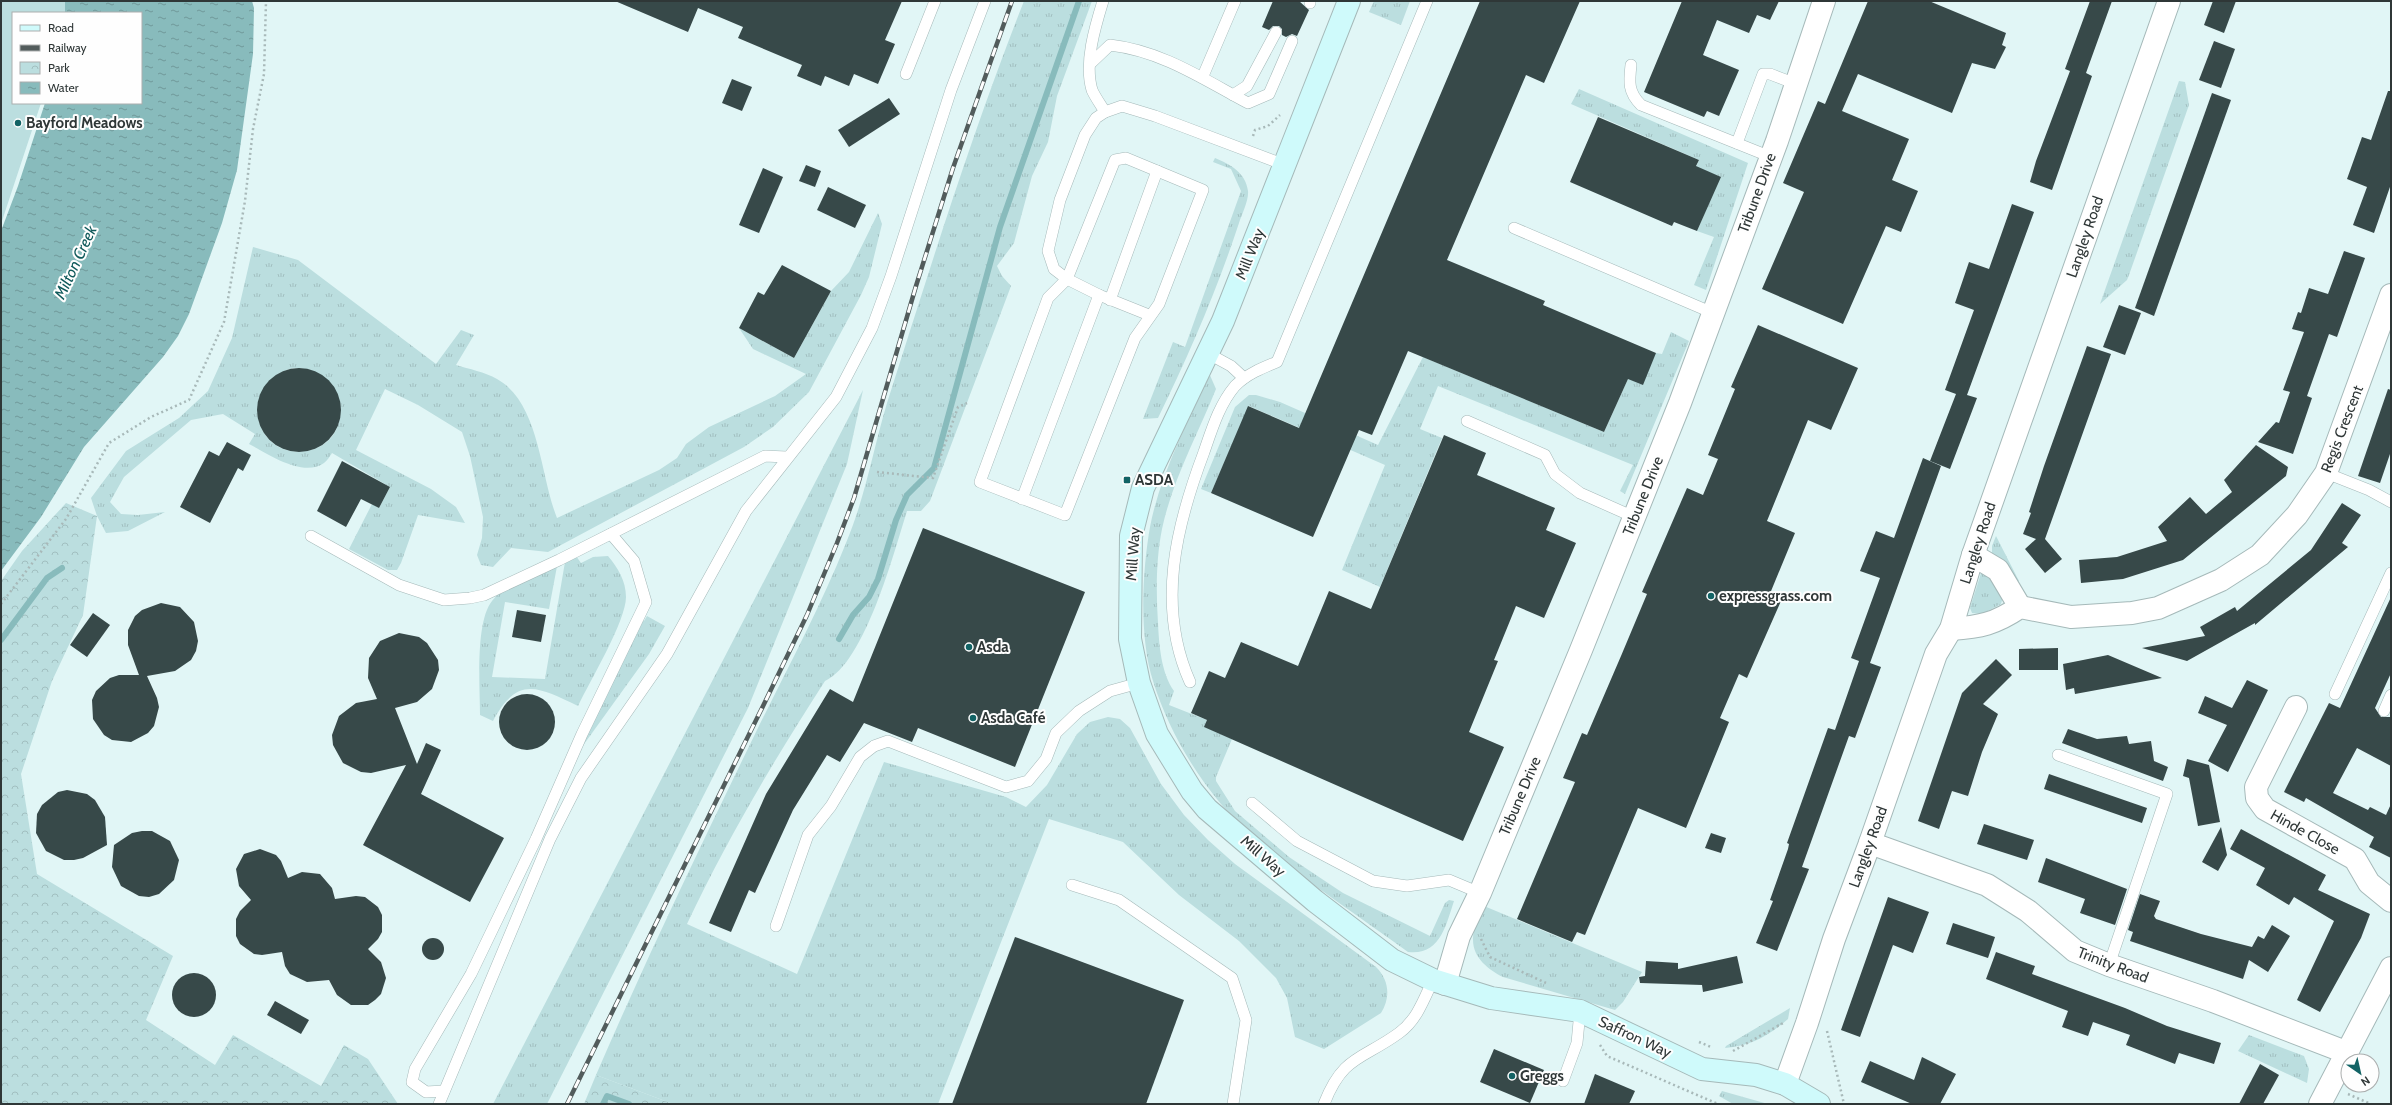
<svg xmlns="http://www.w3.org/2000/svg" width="2392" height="1105" font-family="Cabin,sans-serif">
	<defs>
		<pattern id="grass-tufts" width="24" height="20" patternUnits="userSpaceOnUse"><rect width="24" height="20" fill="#bbdedf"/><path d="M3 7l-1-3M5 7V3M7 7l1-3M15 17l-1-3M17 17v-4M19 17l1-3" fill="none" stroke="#a1bfc0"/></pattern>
		<pattern id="park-crowns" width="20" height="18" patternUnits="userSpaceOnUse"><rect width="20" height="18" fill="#bbdedf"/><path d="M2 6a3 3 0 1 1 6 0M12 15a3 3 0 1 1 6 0" fill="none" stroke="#a1bfc0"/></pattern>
		<pattern id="water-ripples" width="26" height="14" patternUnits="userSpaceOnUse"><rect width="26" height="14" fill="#88bbbc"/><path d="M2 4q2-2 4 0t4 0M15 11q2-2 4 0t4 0" fill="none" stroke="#70999a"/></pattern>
	</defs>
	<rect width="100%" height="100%" fill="#e1f6f6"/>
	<g fill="url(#grass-tufts)" fill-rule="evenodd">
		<path d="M1024 1H1092L1057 96 1048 142 1032 176 1014 243 997 266 1002 276 1011 286 930 501 921 511H907C894 552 865 663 825 681 774 760 727 839 687 924L797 974 884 762 1006 797 1026 807 1047 785 1077 734 1090 722 1108 717 1120 719 1130 728 1161 784 1184 815 1208 840 1235 864 1376 967C1389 980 1391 997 1381 1013L1324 1049 1295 1037 1287 998 1276 978 1239 941 1179 895 1123 842 1049 819 938 1104H673L596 1075C646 959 701 845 756 732 787 669 820 608 846 543 865 498 873 450 887 403 930 268 972 133 1024 1Z"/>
		<polygon points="1374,1 1410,1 1401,25 1369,12"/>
		<polygon points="2179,81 2185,82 2189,105 2129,275 2127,280 2100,304"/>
		<polygon points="1579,89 1748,163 1706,290 1694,285 1714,237 1697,231 1720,177 1696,167 1699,160 1571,104"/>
		<path d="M1215 158C1230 164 1246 173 1248 191 1249 200 1242 214 1239 223 1217 290 1189 355 1158 418L1143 419 1173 342 1185 347 1241 191 1231 169 1213 162Z"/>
		<path d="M878 213 882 224 869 277 861 295 809 392 773 427 744 447 548 552 511 548 493 567 481 565 477 555 482 538 483 517 470 456 462 432 418 405 385 389 356 450 431 489 456 507 465 523 418 515 401 563 397 570H388L349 549 372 504 379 508 390 487 332 453C330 456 327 461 324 463 303 478 268 454 249 444L255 434 223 414 191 420 124 477 110 502 121 514 138 515 165 512 128 531 106 533 97 516 91 498 126 451 179 418 208 391 232 338 253 247 298 260 436 364 461 330 474 335 456 365C469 369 485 372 497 379 540 403 540 476 557 518L659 470 677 458 686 444 709 427 775 396 806 374 753 349 739 328 794 358 831 291 849 272ZM293 368C350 366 357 444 305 451 251 458 239 382 293 368Z"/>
		<polygon points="1671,332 1689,341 1625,494 1620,491 1633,465 1438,386 1420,429 1442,438 1380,587 1342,570 1385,465 1249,406 1211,493 1201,489 1235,407 1249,395 1256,395 1280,402 1378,445 1423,357 1604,432 1628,379 1656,353 1662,354"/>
		<path d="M1209 373 1216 389C1198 434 1172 481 1162 529 1156 559 1156 592 1158 623 1159 644 1161 673 1174 691L1169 705 1207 720 1205 727 1232 739 1216 777V781L1235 811 1289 857 1343 893 1430 936 1445 903 1449 900 1454 901C1446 925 1440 956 1408 952 1356 914 1302 879 1253 837 1208 797 1171 739 1153 681 1139 637 1142 573 1150 527 1160 474 1188 423 1209 373Z"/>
		<polygon points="863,390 847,464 748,708 547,1104 493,1104"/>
		<polygon points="1996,536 2019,581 2015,582 1992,553 1992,546"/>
		<path d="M576 556 581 563 593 557 608 556C618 568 626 581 626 597 626 621 590 681 578 706 539 688 518 674 493 721L480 715C480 687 475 622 492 601 507 582 537 572 558 561L549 609 505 602 492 677 545 679 565 562Z"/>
		<polygon points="1988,572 2003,597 2001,604 1982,614 1972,613 1970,608 1981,573"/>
		<polygon points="634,616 644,621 647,616 665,626 649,654 569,765"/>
		<path d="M1484 906 1642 972 1623 1002 1615 1010 1503 977C1489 970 1473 958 1473 940 1472 930 1481 916 1484 906Z"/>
		<path d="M1790 1008 1788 1019C1768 1036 1751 1046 1725 1048L1726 1046Z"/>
		<polygon points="2249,1035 2304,1056 2309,1069 2307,1083 2238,1051"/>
		<polygon points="1722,1091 1768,1104 1733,1104 1719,1096"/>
	</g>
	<g fill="url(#park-crowns)">
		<polygon points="66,503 97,516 83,615 52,681 21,774 37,874 173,956 146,1020 215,1065 233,1035 321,1086 344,1045 368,1059 398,1104 1,1104 1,581 22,551"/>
		<polygon points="596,1075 673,1104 584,1104"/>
	</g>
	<polygon fill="#bbdedf" points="1,1 67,1 65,13 13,13 13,103 41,103 1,224"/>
	<polygon fill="url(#water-ripples)" points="65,1 252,1 254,8 253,54 237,170 222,223 189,314 178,336 163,357 84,447 41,517 1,571 1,231 18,186 45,103 141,103 141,13 65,13"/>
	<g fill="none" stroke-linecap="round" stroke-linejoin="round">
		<g stroke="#88bbbc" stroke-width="6">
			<polyline points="839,639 853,615 869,597 878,579 896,520 907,495 934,468 1000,227 1079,1"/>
			<polyline points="1,640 47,578 62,568"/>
			<polyline points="603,1104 607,1096 629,1104"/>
		</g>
	</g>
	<g fill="#374949">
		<polygon points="615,1 902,1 885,40 895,44 878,84 854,74 849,86 825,76 821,86 797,76 802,65 738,38 743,27 698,8 688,32"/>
		<polygon points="1273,1 1299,1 1309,10 1297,36 1292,34 1286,37 1282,35 1282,29 1279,26 1273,26 1269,30 1262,27"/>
		<polygon points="1480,1 1580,1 1544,83 1526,75 1447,260 1545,301 1543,305 1656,353 1643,385 1628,379 1604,432 1408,351 1372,435 1359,430 1313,537 1211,493 1248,406 1299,428"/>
		<polygon points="1682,1 1779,1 1770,20 1757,15 1749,33 1717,20 1703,55 1739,70 1719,116 1707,111 1704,117 1644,92"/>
		<polygon points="1868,1 1929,1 2006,33 2002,45 2006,47 1995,69 1972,63 1952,113 1858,74 1842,111 1909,139 1892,180 1918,191 1901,232 1886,226 1843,324 1762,289 1804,192 1783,183 1818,101 1825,104"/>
		<polygon points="2090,1 2112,1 2086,73 2092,76 2052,190 2030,182 2036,161 2070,71 2065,69"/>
		<polygon points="2213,1 2236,1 2224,33 2204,25"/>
		<polygon points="2214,41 2235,49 2221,88 2199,80"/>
		<polygon points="732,79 752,87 742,111 722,103"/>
		<polygon points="2388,91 2391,91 2391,184 2374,233 2353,225 2367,187 2347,179 2362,137 2371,140"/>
		<polygon points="2212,93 2231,100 2154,316 2135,308"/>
		<polygon points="889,98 900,114 849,147 838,130"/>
		<polygon points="1598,117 1699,160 1696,166 1721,177 1697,231 1674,222 1672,226 1570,182"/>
		<polygon points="806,165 821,171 815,187 799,181"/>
		<polygon points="763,168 783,177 759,233 739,225"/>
		<polygon points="828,187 866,205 855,228 817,210"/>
		<polygon points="2012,204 2034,212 1967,395 1977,398 1950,469 1930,461 1956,394 1945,390 1974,310 1955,303 1969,262 1989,269"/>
		<polygon points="2344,251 2365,258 2337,337 2329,334 2307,396 2312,398 2293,454 2258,442 2276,422 2279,423 2290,392 2283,390 2304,332 2292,329 2298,312 2301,313 2309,288 2328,294"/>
		<polygon points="782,265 831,291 794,358 739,328 758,292 764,295"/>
		<polygon points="2119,305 2141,313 2125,355 2103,347"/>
		<polygon points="1758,325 1858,368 1831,430 1808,420 1767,521 1795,533 1769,596 1781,601 1747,678 1739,674 1720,718 1729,722 1686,828 1638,808 1585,935 1577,932 1572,942 1517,919 1575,782 1563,778 1582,733 1587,735 1621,656 1647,594 1642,592 1687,488 1703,495 1718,459 1708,455 1735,389 1731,387"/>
		<polygon points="2087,346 2111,354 2045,539 2062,559 2045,573 2025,549 2036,539 2023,534 2031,513 2029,512 2044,466"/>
		<circle cx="299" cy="410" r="42"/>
		<polygon points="2388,389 2391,390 2391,451 2380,483 2358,476"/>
		<polygon points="1444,435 1486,453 1477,475 1555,508 1546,530 1576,543 1544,618 1516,606 1494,660 1498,661 1469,732 1504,747 1463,841 1204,727 1207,720 1191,713 1209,671 1225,678 1241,642 1298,666 1329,591 1371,609"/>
		<polygon points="227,442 251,455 243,471 238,468 210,523 180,507 209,451 219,456"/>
		<polygon points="2256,445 2288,467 2286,476 2183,560 2123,579 2081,583 2079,560 2117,557 2167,541 2158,527 2190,497 2206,514 2232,492 2224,480"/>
		<polygon points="1923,458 1941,466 1870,663 1881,667 1855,738 1849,736 1802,867 1809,869 1777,951 1756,943 1773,901 1770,900 1788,849 1789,844 1787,843 1828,728 1835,730 1859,661 1851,658 1880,578 1860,571 1876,531 1894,538"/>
		<polygon points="342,461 390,487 379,508 361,499 346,527 317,511"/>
		<polygon points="2342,503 2361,515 2342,543 2348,547 2255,625 2255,623 2187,661 2142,648 2205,636 2200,627 2235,607 2237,611 2311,550"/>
		<polygon points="923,528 1085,592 1015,767 918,728 912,742 864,723 840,762 827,755 793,810 755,893 749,890 731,932 709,923 766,794 830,689 853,702"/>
		<polygon points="2391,597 2391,673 2375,708 2381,717 2391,717 2391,766 2357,748 2333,793 2368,810 2370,807 2386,815 2391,804 2391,858 2369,847 2374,837 2306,798 2304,802 2284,792 2329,703 2340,708"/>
		<polygon points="161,603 180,607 194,622 198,641 196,651 191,660 175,671 147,676 157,698 159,707 154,726 148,733 131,742 112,740 104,735 93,719 92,700 96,691 110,678 119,675 139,675 128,645 128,630 135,616 142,610"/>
		<polygon points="517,610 546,615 541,642 512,637"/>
		<polygon points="93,613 110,625 87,657 70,645"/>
		<polygon points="399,633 419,637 427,643 438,660 439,670 432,689 417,702 395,708 417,764 426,743 441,750 421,794 504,838 470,902 363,845 406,765 371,773 361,772 343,763 333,745 332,735 339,716 356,703 377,699 368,678 369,658 380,641"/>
		<polygon points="2058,648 2058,670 2019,670 2019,649"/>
		<polygon points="2108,655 2162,678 2075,694 2074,688 2066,690 2063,664"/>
		<polygon points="1996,659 2012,675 1983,704 1998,714 1982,752 1968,796 1952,791 1939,829 1918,821 1962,693"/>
		<polygon points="2247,680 2268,690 2228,772 2208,761 2227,725 2198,713 2205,696 2232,708"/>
		<circle cx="527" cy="722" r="28"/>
		<polygon points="2068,729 2097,739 2127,736 2129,744 2151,741 2154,761 2168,767 2163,781 2062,743"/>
		<polygon points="2187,759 2209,765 2220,822 2198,826 2189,778 2183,776"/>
		<polygon points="2049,774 2147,808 2142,823 2044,789"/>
		<polygon points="67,790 87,794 95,800 105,817 107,845 83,858 74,860 64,860 46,851 36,833 37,814 42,805 58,792"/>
		<polygon points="1984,824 2034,840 2027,860 1977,844"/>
		<polygon points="2221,827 2227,855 2218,871 2202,862"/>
		<polygon points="2241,829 2326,875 2318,890 2370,914 2361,938 2320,1012 2297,1000 2334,921 2294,897 2289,905 2256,885 2265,868 2230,849"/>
		<polygon points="142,831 152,831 170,841 179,860 174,880 159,894 149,897 139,896 121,886 112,867 114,845 132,833"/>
		<polygon points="1711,833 1726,838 1721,853 1705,848"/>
		<polygon points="260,849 276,855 281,861 288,878 302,872 320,874 332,888 335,899 356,896 365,897 378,907 382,915 382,932 378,939 368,949 381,962 386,978 381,994 375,1000 368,1005 351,1005 337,995 329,980 307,982 290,974 285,966 282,952 262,955 254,954 240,944 236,936 236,919 240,911 251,900 239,886 236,869 244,854"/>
		<polygon points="2046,858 2127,889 2115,925 2080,913 2085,899 2038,882"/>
		<polygon points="2140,894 2160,901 2154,916 2156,919 2201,934 2252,947 2258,936 2264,939 2272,925 2290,936 2268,972 2249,960 2243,979 2130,941 2133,932 2128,930"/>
		<polygon points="1888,897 1929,912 1913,953 1893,945 1860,1037 1841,1030"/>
		<polygon points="1953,923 1995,937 1988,958 1946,944"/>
		<polygon points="1015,937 1184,1000 1146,1104 952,1104"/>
		<circle cx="433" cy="949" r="11"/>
		<polygon points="1996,952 2035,966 2032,974 2125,1008 2167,1026 2221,1043 2214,1064 2179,1053 2175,1064 2126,1045 2130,1035 2093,1022 2088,1036 2062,1027 2068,1011 1986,979"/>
		<polygon points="1737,956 1743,983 1703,992 1702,985 1640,983 1639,977 1645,976 1646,961 1678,963 1678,969"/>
		<circle cx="194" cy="995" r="22"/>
		<polygon points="275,1001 309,1020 301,1034 267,1015"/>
		<polygon points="1494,1049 1544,1070 1530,1103 1480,1082"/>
		<polygon points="1922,1057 1956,1074 1940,1104 1912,1104 1861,1082 1870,1061 1914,1080"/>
		<polygon points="2260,1064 2279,1075 2263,1104 2239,1104"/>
		<polygon points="1595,1074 1635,1091 1629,1104 1584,1104"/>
	</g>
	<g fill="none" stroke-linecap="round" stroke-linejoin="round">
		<g stroke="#a5b9b9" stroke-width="12">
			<g id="lane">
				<path d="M1103 1C1095 27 1084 63 1092 90 1095 97 1101 105 1105 112"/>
				<polyline points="1310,3 1310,1"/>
				<path d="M1091 63 1110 45C1162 51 1203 79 1248 103L1269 94 1292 41"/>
				<path d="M1631 65C1629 82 1628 92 1641 105L1771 157"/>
				<polyline points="906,74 935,1"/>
				<polyline points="1203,76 1235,1"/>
				<polyline points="1233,95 1247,86 1276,32"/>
				<polyline points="1737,143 1763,74 1770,74 1796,84"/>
				<polygon points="1126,158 1203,190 1159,304 1135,338 1065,515 980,482 1048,298 1067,279 1115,160"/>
				<polyline points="1514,228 1713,313"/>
				<polyline points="1110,300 1157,171"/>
				<polyline points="1149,315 1099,295 1067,279 1054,269 1048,251 1060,200 1085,135 1096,118 1105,112 1122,106 1155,116 1285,165"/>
				<polyline points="1209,354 1231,366 1244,378"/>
				<polyline points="1467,421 1545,455 1555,474 1580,493 1634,517"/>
				<polyline points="2326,473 2369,490 2391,502"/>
				<polyline points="1022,499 1099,295"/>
				<polyline points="311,536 399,585 444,600 470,598 484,595 559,560 765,456 786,457"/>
				<path d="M1190 682C1156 606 1176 526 1204 452 1212 429 1219 405 1235 386 1247 374 1262 368 1277 362L1427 1"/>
				<polyline points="2335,694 2391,573"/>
				<polyline points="2384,711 2391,695"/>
				<polyline points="2058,755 2167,794 2109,965"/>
				<polyline points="1252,803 1297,841 1373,881 1407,886 1449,880 1480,893"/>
				<polyline points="1072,885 1119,900 1232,978 1246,1020 1233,1104"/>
				<polyline points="776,926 808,835 831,806 860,757 874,746 888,741 1006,787 1028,781 1046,759 1056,733 1079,711 1110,691 1139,683"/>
				<polyline points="1563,1081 1577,1043 1580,1011"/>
				<polyline points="444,1091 426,1092 412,1082 415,1069 471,974 536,839 582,734 646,602 634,561 611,534"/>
				<polyline points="439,1104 550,839 581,778 667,654 746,511 836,397 872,328 891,276 951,90 985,1"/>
				<path d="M1324 1104C1343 1055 1362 1060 1399 1033 1417 1020 1424 999 1433 980"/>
			</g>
		</g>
		<g stroke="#a5b9b9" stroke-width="24">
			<g id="street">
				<polyline points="1973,555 1998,570 2020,607"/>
				<path d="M1951 629C1980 627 1995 624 2020 607L2071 617 2132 613 2158 608 2221 580 2260 555 2297 515 2326 473 2391 295"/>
				<polyline points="2296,707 2256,787 2257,798 2265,809 2355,859 2369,883 2391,901"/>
				<polyline points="1870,843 1987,885 2028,911 2075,951 2109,965 2213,1001 2348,1053"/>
				<polyline points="1445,984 1459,936 1480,893 1581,650 1680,403 1777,141 1824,1"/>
				<polyline points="1785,1084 1807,1023 1834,939 1870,843 1936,654 1951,629 1973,555 2169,1"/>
				<polyline points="2320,1104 2391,968"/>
			</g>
		</g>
		<g stroke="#a5b9b9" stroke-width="24">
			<polyline id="secondary" points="1349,1 1223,321 1143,488 1131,536 1130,639 1139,683 1157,734 1192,791 1207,809 1315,901 1392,960 1433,980 1491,998 1580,1011 1702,1069 1756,1075 1785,1084 1819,1104"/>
		</g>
		<g stroke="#a8b9b9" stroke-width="2.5" stroke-dasharray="2 3" stroke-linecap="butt">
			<polyline points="1253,136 1255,130 1268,126 1280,115"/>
			<polyline points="877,472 933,478 958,407 967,403"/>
			<polyline points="1,604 66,519 109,443 151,417 189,400 224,322 245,201 253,129 264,74 266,1"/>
			<polyline points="1481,939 1490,957 1546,983"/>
			<polyline points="1827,1031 1844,1104"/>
			<polyline points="1699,1042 1711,1047"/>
			<polyline points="1600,1045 1607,1056 1718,1104"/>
			<polyline points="1733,1051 1785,1022"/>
			<polyline points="2348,1094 2371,1104"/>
		</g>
		<use href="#lane" stroke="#fff" stroke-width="11"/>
		<use href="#street" stroke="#fff" stroke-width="22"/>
		<use href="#secondary" stroke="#cffafb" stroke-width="22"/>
		<g stroke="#525c5c" stroke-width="4.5">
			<polyline id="rail" points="567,1104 765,702 807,615 837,543 854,498 916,286 953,168 1012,1"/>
		</g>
		<use href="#rail" stroke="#fefefe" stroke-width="3" stroke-dasharray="9" stroke-linecap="butt"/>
	</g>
	<g fill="#126365" stroke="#fefefe" stroke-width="1.5">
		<circle cx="18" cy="123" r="4"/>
		<rect x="1123" y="476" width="8" height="8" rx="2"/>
		<circle cx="1711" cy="596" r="4"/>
		<circle cx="969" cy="647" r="4"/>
		<circle cx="973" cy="718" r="4"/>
		<circle cx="1512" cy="1076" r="4"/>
	</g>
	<g text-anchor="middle" stroke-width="4" stroke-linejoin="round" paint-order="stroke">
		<g font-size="15" font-weight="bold" fill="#2f3737" stroke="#fefefe" text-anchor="start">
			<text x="26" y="128">Bayford Meadows</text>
			<text x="1135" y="485">ASDA</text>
			<text x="1719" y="601">expressgrass.com</text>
			<text x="977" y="652">Asda</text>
			<text x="981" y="723">Asda Café</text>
			<text x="1520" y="1081">Greggs</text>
		</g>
		<g font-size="15" fill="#2f3737" stroke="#fefefe">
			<text transform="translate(1757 193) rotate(-70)" y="5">Tribune Drive</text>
			<text transform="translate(2085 237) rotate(-71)" y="5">Langley Road</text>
			<text transform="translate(1250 254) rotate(-68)" y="5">Mill Way</text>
			<text transform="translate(2342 429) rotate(-69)" y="5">Regis Crescent</text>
			<text transform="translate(1643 496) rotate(-68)" y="5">Tribune Drive</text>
			<text transform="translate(1978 543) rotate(-72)" y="5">Langley Road</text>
			<text transform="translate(1133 554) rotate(-86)" y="5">Mill Way</text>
			<text transform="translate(1520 796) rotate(-67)" y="5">Tribune Drive</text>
			<text transform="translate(2305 832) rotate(29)" y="5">Hinde Close</text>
			<text transform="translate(1868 847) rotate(-70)" y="5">Langley Road</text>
			<text transform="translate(1263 856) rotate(41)" y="5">Mill Way</text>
			<text transform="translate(2113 965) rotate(21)" y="5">Trinity Road</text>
			<text transform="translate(1635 1037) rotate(25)" y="5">Saffron Way</text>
		</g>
		<g font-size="16" font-style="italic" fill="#105a5b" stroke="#fefefe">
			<text transform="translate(75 262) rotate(-65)" y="6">Milton Creek</text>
		</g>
	</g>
	<rect width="2392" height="1105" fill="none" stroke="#2f3737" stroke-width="4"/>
	<rect x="12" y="12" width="130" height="92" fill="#fefefe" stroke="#abaeae"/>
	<rect x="20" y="25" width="20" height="6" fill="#cffafb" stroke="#abaeae"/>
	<text x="48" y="32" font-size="12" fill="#2f3737">Road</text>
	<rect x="20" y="45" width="20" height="6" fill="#525c5c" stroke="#abaeae"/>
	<text x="48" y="52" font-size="12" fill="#2f3737">Railway</text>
	<rect x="20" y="62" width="20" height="12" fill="url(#park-crowns)" stroke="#abaeae"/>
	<text x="48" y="72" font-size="12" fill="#2f3737">Park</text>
	<rect x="20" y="82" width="20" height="12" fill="url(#water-ripples)" stroke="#abaeae"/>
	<text x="48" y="92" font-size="12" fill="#2f3737">Water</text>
	<g transform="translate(2360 1073) rotate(146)"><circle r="19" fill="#fefefe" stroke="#abaeae"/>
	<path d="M0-3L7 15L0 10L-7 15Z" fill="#126365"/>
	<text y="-6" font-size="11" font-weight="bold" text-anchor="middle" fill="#2f3737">N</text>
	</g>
</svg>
